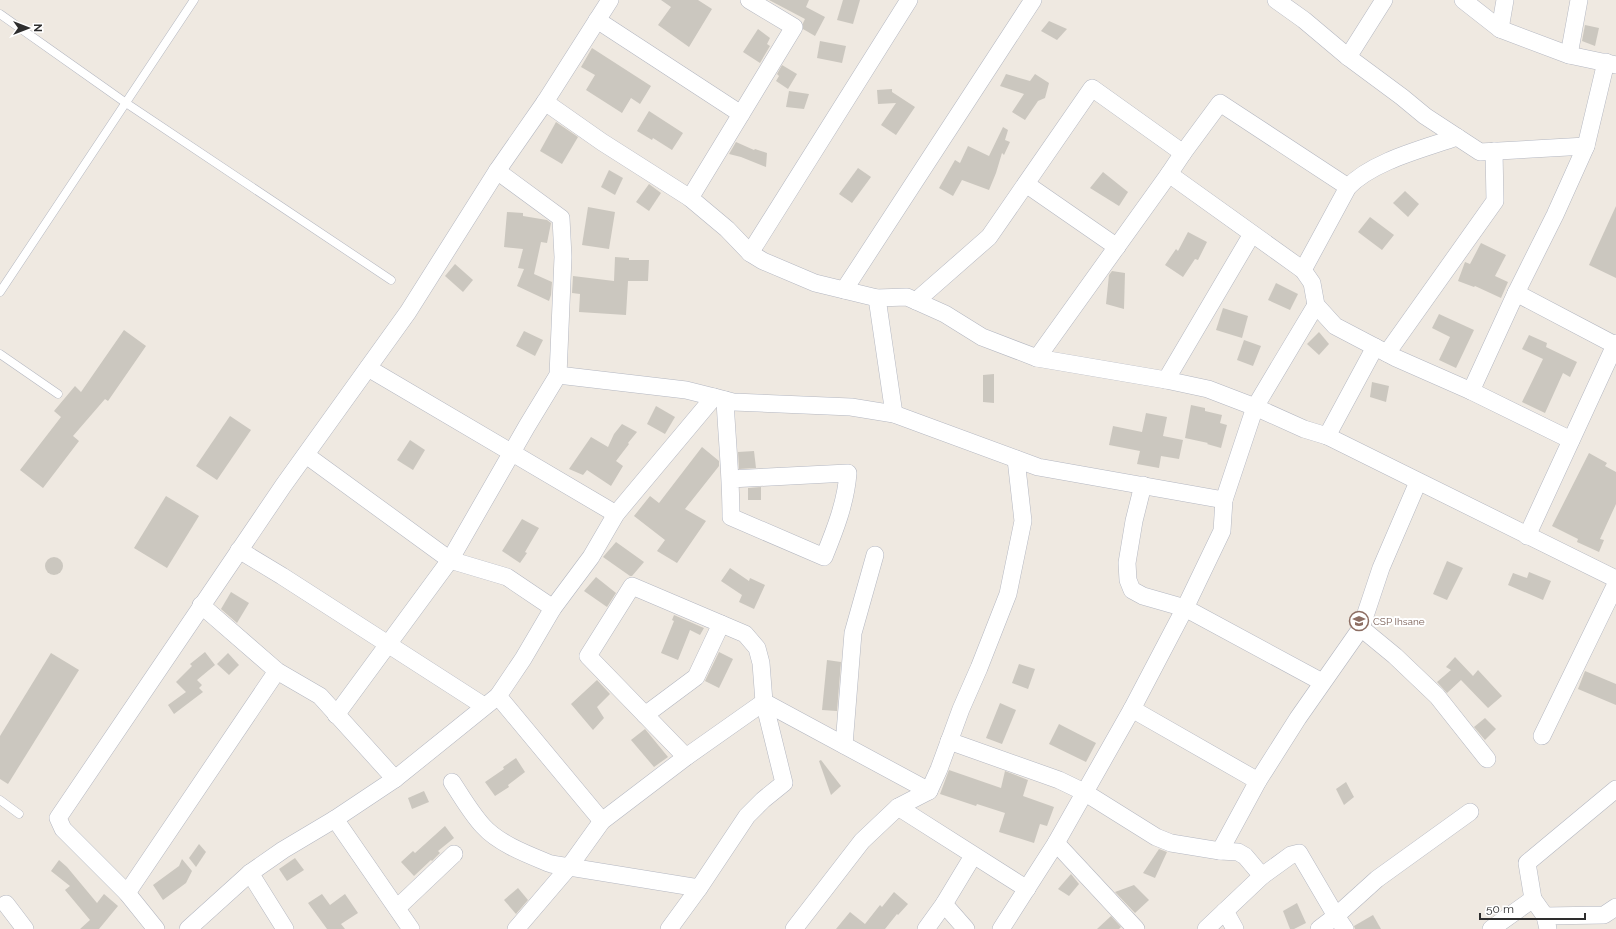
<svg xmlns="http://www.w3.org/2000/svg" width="1616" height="929" font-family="Raleway,sans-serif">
	<rect width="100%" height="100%" fill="#efe9e1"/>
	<g fill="#cbc7bf">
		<polygon points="661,0 698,0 712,9 689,47 658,25 671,7"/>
		<polygon points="769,0 809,0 806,7 825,17 815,36 803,29 803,23 805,19"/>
		<polygon points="843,0 860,0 853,24 837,20"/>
		<polygon points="1049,21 1067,29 1057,40 1041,31"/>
		<polygon points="1585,25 1599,28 1595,46 1582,41"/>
		<polygon points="758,29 770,38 767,44 770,46 760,63 743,52"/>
		<polygon points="820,41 846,46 842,63 817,58"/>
		<polygon points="592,48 651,86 640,104 631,98 622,113 586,90 595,75 581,67"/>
		<polygon points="782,65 797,74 788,89 776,81 779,76 777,74"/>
		<polygon points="1006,74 1030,81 1035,74 1049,83 1045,98 1038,101 1025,120 1012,112 1024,94 1000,86"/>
		<polygon points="892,89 892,92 915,107 896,135 881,125 896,103 878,104 877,90"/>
		<polygon points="789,91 809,94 804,109 786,107"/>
		<polygon points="649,111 683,133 672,150 653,138 652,140 637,131"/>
		<polygon points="556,122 578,137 562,164 540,151"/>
		<polygon points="1003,127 1008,130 1005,140 1010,142 1004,155 1002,153 996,173 989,190 962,180 953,196 939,188 955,160 960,163 968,146 989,156"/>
		<polygon points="736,142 754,150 755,149 767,153 766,167 741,157 729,154"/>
		<polygon points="858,168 871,177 852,203 839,194"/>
		<polygon points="609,170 623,178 615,195 601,187"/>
		<polygon points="1103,172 1128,192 1119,206 1090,188"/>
		<polygon points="649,184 661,193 649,211 636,202"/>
		<polygon points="1405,191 1419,204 1408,217 1393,203"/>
		<polygon points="1616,206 1616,278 1589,265"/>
		<polygon points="588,207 615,212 609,249 582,245"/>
		<polygon points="507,212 523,213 523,216 547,220 551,223 547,243 541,242 534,274 552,282 551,295 549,301 517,286 524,269 518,268 523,249 504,247"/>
		<polygon points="1370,217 1394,235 1382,250 1358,232"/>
		<polygon points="1188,232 1207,242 1198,260 1195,259 1183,277 1165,265 1176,249 1178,251"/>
		<polygon points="1481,243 1506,255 1495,276 1508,282 1501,298 1475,286 1474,287 1458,281 1465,262 1470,264"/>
		<polygon points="615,257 629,258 629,260 649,260 648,281 628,281 626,315 579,312 580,294 572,293 573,276 614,281"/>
		<polygon points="455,264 473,280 463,292 445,276"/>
		<polygon points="1112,271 1125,273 1124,309 1106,304 1109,275"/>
		<polygon points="1276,283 1298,294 1290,310 1268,300"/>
		<polygon points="1223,308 1248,316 1242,338 1216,330"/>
		<polygon points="1439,314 1474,330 1456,368 1439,360 1450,337 1432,328"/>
		<polygon points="124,330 146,346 108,401 105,399 73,436 79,441 43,488 20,470 61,417 54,411 75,386 81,392"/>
		<polygon points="524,331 543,340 535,356 516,346"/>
		<polygon points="1319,332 1329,344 1319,355 1307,344"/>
		<polygon points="1529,335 1547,343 1546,347 1577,362 1570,377 1563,373 1545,413 1522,402 1543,359 1522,349"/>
		<polygon points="1244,340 1261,346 1253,366 1237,360"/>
		<polygon points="994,374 994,403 983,402 983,375"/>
		<polygon points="1372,382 1389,386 1386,402 1370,397"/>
		<polygon points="1191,405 1205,408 1205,411 1222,415 1220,423 1227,425 1221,448 1207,444 1208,443 1185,438"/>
		<polygon points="656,406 675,417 665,434 647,424"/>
		<polygon points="1146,413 1167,417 1163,436 1183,440 1179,459 1161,456 1159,468 1137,464 1140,451 1109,445 1113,426 1142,432"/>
		<polygon points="230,416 251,430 217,480 196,466"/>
		<polygon points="622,424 637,432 628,443 629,444 616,461 623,466 611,486 587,470 583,475 569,469 591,437 608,447 614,434"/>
		<polygon points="410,440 425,450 413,470 397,460"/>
		<polygon points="702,447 719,461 719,466 685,509 706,521 677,563 657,551 665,540 634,516 650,496 659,503"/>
		<polygon points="754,451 756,468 739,469 738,452"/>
		<polygon points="1589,453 1607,463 1605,466 1616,472 1616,504 1600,539 1604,540 1599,552 1577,542 1578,539 1552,526"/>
		<polygon points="761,487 761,500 748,500 748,488"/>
		<polygon points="166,496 199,516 167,568 134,548"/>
		<polygon points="522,519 539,528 525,552 527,553 520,563 502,551"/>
		<polygon points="616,542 644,562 632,576 630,576 603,557"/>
		<circle cx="54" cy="566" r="9"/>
		<polygon points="1447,561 1463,568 1447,600 1433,594"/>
		<polygon points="730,568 749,581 750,578 765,585 754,609 739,602 742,595 721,581"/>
		<polygon points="1529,572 1551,581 1543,600 1508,585 1513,573 1527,578"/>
		<polygon points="596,577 616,593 607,607 584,591"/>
		<polygon points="231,592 249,603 237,623 221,609"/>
		<polygon points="674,615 704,628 700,635 690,630 678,660 661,653 674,621 672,620"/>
		<polygon points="205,652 215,665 197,680 202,685 199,688 203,692 174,714 168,705 186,692 176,682 192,666 190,664"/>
		<polygon points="719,652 733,659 719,688 705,681"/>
		<polygon points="51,653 79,670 8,784 0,779 0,736"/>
		<polygon points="228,653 239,665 229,675 217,664"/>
		<polygon points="1455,657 1473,676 1478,670 1502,696 1488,708 1461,680 1447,693 1437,682 1451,670 1446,667"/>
		<polygon points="827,660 841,662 837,711 822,710"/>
		<polygon points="1019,664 1035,669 1028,689 1012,683"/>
		<polygon points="1585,671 1616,684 1616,705 1578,689"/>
		<polygon points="597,680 610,694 597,707 604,718 593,730 571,704"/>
		<polygon points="1000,703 1016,710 1002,744 986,738"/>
		<polygon points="1485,718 1496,729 1485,740 1474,727"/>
		<polygon points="1059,724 1096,743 1086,762 1049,744"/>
		<polygon points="645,729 668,757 654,767 631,740"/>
		<polygon points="516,758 525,772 508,785 509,787 495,796 485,782 504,769 503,767"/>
		<polygon points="821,760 841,786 831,795 819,761"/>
		<polygon points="949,770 1001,788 1005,771 1028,780 1023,796 1054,807 1047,826 1040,824 1034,843 999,832 1005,813 977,804 976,806 940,794"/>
		<polygon points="1346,782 1354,797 1344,805 1336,789"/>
		<polygon points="424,791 429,802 412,809 408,798"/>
		<polygon points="445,826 454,838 438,851 440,853 432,861 431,860 414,876 401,862 413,851 415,853"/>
		<polygon points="199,844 206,852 196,867 189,858"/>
		<polygon points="1159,849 1167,852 1155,878 1143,873"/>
		<polygon points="295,858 304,870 287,881 279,869"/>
		<polygon points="182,859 192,871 186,883 163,900 153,885 179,866"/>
		<polygon points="59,860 67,867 97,903 104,894 118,906 99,929 80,929 90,920 65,890 70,886 51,871"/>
		<polygon points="1071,874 1079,884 1069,896 1058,889"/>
		<polygon points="1134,885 1149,900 1135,913 1115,892"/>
		<polygon points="518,888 528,900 516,914 504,900"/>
		<polygon points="894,892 908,904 898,915 897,914 885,929 836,929 850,912 865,924 880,905 882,907"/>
		<polygon points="322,894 330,905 345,894 358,913 341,924 345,929 327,929 308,903"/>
		<polygon points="1297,903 1306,923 1294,929 1290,929 1283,911"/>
		<polygon points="1373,915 1381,929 1355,929 1354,926"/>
		<polygon points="1111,916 1121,927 1119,929 1097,929"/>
	</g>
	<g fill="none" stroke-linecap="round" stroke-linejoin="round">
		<g stroke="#b4b7c1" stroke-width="9">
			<g id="service">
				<polyline points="0,14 126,103 391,280"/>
				<polyline points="0,292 194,0"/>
				<polyline points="0,354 58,394"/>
				<polyline points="0,800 19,814"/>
			</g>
		</g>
		<g stroke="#b4b7c1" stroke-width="18">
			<g id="minor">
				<polyline points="1276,0 1304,20 1348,57 1402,97 1425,116 1480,152 1586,146"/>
				<polyline points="1463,0 1500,29 1569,55 1616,65"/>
				<polyline points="597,20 741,114"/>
				<polyline points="1500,29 1505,0"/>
				<polyline points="1569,55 1579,0"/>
				<polyline points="1348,57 1384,0"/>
				<polyline points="545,102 602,142 690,198 727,229 750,253 763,261 815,283 877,298 907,297 945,314 982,337 1037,358 1166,380 1208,389 1255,407 1304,429 1327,436 1616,579"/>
				<polyline points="1169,174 1303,270 1312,283 1316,305 1335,326 1396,358 1471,391 1571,440"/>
				<polyline points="1026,184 1117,247"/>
				<polyline points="690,198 794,27 749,0"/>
				<polyline points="750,253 909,0"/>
				<path d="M1303 270 1348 187C1373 161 1423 149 1457 137"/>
				<polyline points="844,290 1033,0"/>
				<polyline points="1516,293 1615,345"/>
				<polyline points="877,298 894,414"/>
				<polyline points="916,301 989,237 1092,88 1183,153"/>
				<polyline points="1387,353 1495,201 1494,151"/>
				<polyline points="1037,358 1169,174 1183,153 1220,103 1348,187"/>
				<polyline points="368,368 616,514"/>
				<polyline points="558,375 686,390 714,397"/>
				<polyline points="1166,380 1252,234"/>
				<polyline points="1471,391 1516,293 1555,215 1586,146 1606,62"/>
				<path d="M725 400C727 439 731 478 731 517L824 557C835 530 846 502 848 473L730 479"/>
				<polyline points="1327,436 1375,347"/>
				<polyline points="306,455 450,560 507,577 553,608"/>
				<polyline points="1143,485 1134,521 1127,563 1128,580 1132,590 1143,596 1185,608 1322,682"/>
				<polyline points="1527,536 1616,343"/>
				<polyline points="239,550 282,576 484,706"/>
				<polyline points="201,605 277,671 320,696 395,779"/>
				<polyline points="1361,628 1395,656 1437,696 1487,759"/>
				<polyline points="498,696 602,821"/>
				<polyline points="764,702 929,791"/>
				<polyline points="1132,709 1258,781"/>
				<polyline points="336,715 450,560 527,426 558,375 563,257 561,218 497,171"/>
				<polyline points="645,715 696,677 721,624"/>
				<polyline points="1542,736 1616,584"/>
				<polyline points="949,741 1059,780 1084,792 1156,837 1171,843 1220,851 1238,852 1245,856 1262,876"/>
				<polyline points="844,745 853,633 875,555"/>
				<path d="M452 782C462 797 471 813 483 826 499 844 529 855 551 864L699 888"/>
				<polyline points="898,807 1027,889"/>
				<polyline points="335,819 411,929"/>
				<polyline points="1056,843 1136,929"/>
				<polyline points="1220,851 1258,781 1298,718 1361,628 1381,568 1418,482"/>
				<polyline points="250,873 285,929"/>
				<polyline points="127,893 277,671"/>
				<polyline points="6,904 25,929"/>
				<polyline points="944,904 966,929"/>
				<polyline points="397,908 454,854"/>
				<polyline points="1225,911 1235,929"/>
				<polyline points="1545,916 1604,915 1616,907"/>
				<polyline points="156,929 127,893 63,829 58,818 283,486 408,312 497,171 545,102 610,0"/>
				<polyline points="188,929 250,873 283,850 335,819 395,779 498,696 523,659 553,608 591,557 616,514 714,397 733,402 851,407 894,414 1038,467 1224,500"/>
				<polyline points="516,929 569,867 602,821 686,757 764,702"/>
				<polyline points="669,929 699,888 747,816 763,800 784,783 764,702 761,663 757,648 745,634 632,586 588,656 686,757"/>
				<polyline points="794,929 862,841 898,807 929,791 939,769 961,709 979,668 1008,594 1023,521 1016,459"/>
				<polyline points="926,929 944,904 973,856"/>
				<polyline points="1001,929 1056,843 1132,709 1185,608 1222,531 1224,500 1255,407 1316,305"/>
				<polyline points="1206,929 1262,876 1291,855 1299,853 1336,916 1345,929"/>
				<polyline points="1319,929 1336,916 1377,879 1470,812"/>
				<polyline points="1491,929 1533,899"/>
				<polyline points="1548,929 1545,916 1533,899 1527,863 1616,789"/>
			</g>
		</g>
		<use href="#service" stroke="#fff" stroke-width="8"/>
		<use href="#minor" stroke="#fff" stroke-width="17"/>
	</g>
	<defs>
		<g id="school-ring" transform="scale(1)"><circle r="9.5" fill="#fff" stroke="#8d6e63" stroke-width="1.5"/><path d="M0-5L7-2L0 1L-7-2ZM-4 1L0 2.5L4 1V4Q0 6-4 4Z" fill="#8d6e63"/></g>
	</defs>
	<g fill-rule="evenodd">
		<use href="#school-ring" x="1359" y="621"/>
	</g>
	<g text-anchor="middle" stroke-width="4" stroke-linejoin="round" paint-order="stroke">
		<g font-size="10" fill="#785e54" stroke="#fff" text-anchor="start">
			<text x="1373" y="625">CSP Ihsane</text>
		</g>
	</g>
	<g transform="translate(28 28) rotate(90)" stroke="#ffffff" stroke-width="3" paint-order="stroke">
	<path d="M0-3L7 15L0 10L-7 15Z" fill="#2e2e2e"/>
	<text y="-6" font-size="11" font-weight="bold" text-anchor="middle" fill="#2e2e2e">N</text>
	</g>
	<path d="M1480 913v6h105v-6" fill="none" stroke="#2e2e2e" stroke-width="2"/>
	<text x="1486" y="913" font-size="12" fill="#2e2e2e" stroke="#ffffff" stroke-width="3" paint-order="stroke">50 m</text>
</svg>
